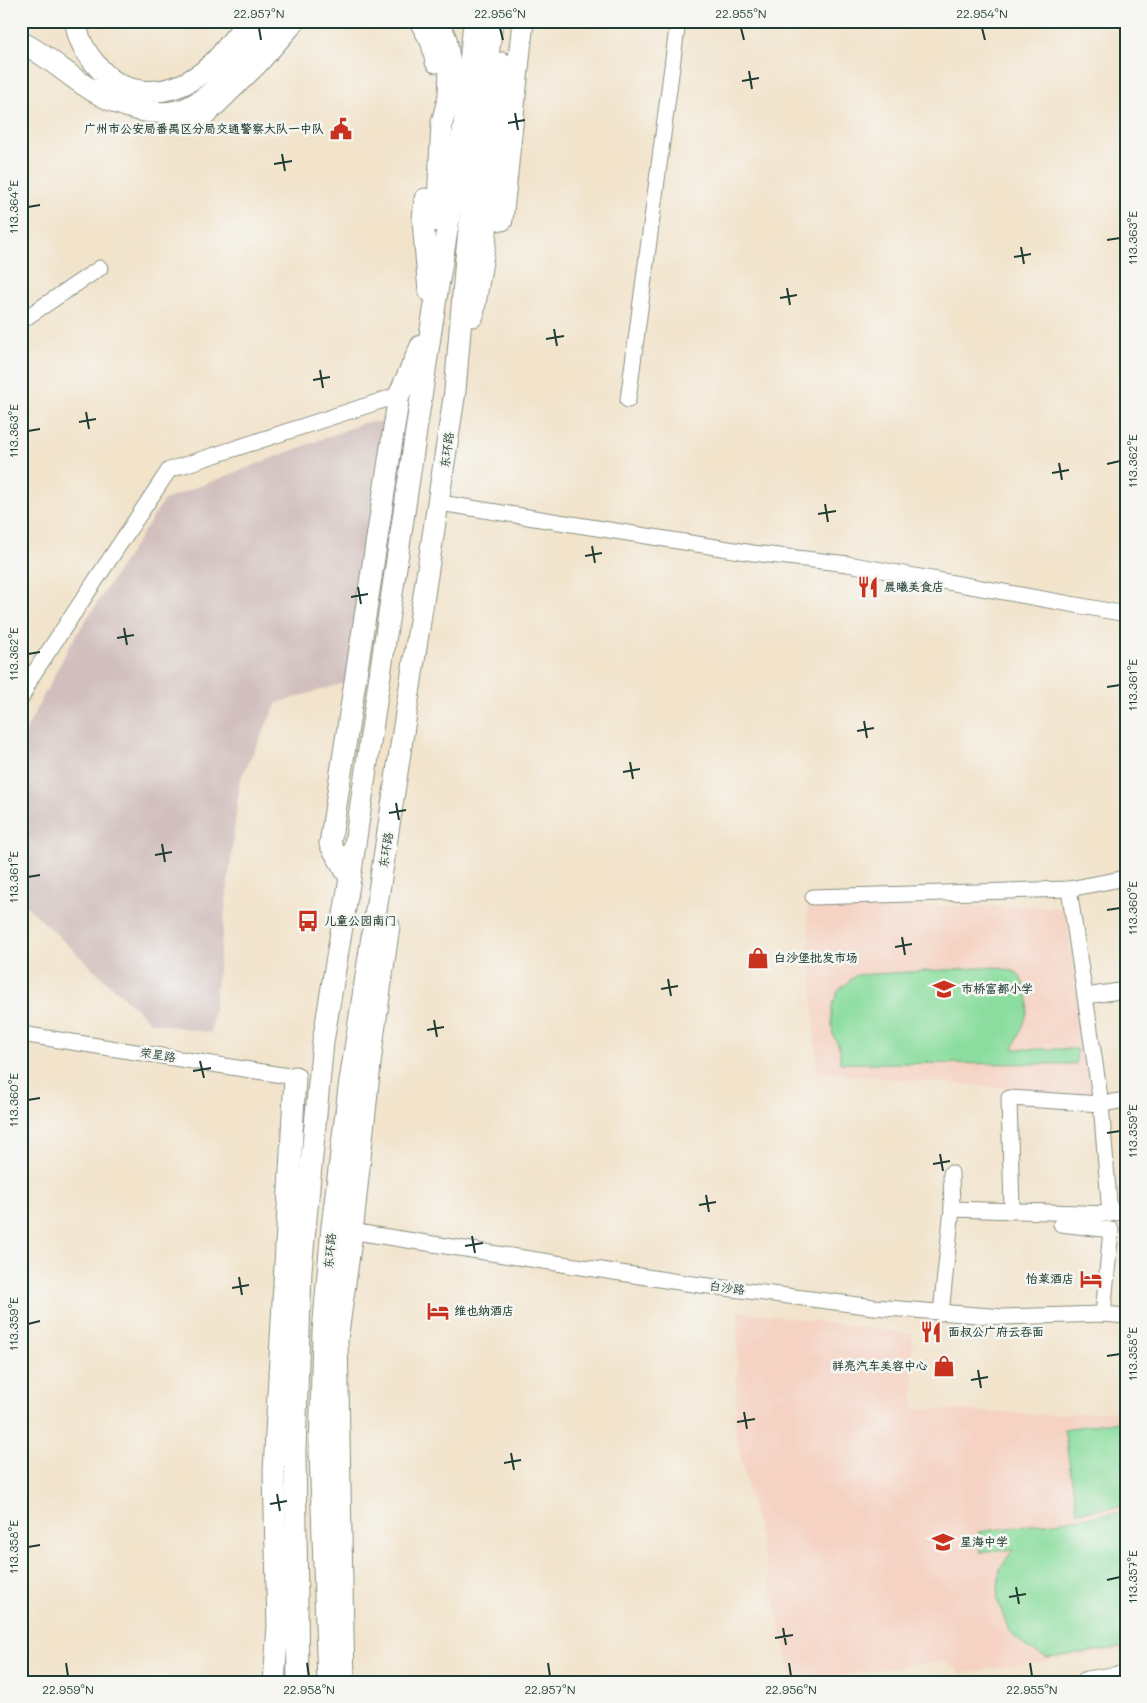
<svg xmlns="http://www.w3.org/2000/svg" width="1147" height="1703" font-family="Mali,'LXGW WenKai TC',sans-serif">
	<rect width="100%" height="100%" fill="#f6f6f2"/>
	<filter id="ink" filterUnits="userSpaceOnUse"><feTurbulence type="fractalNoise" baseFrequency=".02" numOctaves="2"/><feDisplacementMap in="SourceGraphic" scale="10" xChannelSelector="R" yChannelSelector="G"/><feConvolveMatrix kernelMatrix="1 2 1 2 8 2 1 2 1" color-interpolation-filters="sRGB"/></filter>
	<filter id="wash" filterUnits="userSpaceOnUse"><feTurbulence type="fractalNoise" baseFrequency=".0096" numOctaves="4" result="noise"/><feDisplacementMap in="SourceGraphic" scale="20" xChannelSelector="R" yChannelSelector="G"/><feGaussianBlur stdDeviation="1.12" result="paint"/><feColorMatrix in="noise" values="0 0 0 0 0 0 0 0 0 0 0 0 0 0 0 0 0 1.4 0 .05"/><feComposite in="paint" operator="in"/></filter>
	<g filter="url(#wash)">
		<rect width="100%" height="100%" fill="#f2e3cb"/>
		<g fill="#f5d2c2">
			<polygon points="807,905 1065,907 1091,1096 817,1072"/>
			<polygon points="738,1311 912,1334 914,1408 1047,1415 1126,1411 1126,1651 961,1673 944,1661 842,1675 839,1682 793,1682 735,1433"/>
		</g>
		<polygon fill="#d1bfbd" points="366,422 384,422 348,682 277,703 240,780 211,1033 150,1022 21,901 21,739 70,645 164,500"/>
		<g fill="#8add9e" stroke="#548d69">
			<path d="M996 967 1017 972C1038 1005 1025 1018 1013 1049H1077L1076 1064 840 1063V1049L833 1035 832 1026V1007L838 991 856 975Z"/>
			<polygon points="1126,1420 1126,1506 1077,1512 1064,1429"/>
			<polygon points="1126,1512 1126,1647 1048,1658 1027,1648 1009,1631 997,1599 1000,1569 1013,1549 981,1553 978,1532"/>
		</g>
	</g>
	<g filter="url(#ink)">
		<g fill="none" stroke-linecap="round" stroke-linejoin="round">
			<g stroke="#889080" stroke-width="17">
				<g id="street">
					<polyline points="21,321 100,268"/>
					<polyline points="628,400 678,21"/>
					<polyline points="440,503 753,553 848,564 1126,614"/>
					<polyline points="21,699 32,676 169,470 399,395"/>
					<polyline points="813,897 1069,889 1126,878"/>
					<polyline points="1086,996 1126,990"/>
					<polyline points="21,1034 295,1077"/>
					<polyline points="951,1173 952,1209"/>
					<polyline points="1012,1210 1009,1098 1101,1104 1069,889"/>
					<polyline points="1110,1214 1126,1211"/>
					<polyline points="1061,1224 1111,1230 1103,1314"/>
					<polyline points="343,1230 685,1283 874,1307 1003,1317 1103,1314 1126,1316"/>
					<polyline points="941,1313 952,1209 1110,1214 1101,1104 1126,1100"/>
				</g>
			</g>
			<g stroke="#889080" stroke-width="23">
				<g id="secondary">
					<path d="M76 21C77 40 87 55 99 68 125 99 168 97 199 75 218 62 233 39 248 21"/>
					<polyline points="420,21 432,43 436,62"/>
					<path d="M21 42C49 56 70 78 97 93 121 107 157 119 185 109 219 95 251 49 274 21"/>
					<polyline points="176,120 190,119 206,114 256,65 295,21"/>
					<polyline points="425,199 423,220 429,291"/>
					<polyline points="502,220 523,21"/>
					<polyline points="437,221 442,123 449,96 450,65 446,39 438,21"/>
					<polyline points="473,316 485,243 502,63"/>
					<polyline points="350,878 330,844 399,395 421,346"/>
					<polyline points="274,1682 278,1626 274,1471 295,1077"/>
					<polyline points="298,1682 295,1451 301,1270 323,1042 350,878 432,323 464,126 474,21"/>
					<polyline points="328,1682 320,1450 323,1332 332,1227 349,1088 455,391 466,258 492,21"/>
					<polyline points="344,1682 337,1340 352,1233 372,1046 389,926"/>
					<polyline points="1087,1682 1126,1676"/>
				</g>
			</g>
			<use href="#street" stroke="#fff" stroke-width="15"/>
			<use href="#secondary" stroke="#fff" stroke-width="21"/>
		</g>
	</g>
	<path fill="none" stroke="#1f3d34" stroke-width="2" d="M259 28 261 40M500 28 503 40M741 28 744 40M982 28 985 40M749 71 752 89M742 81 759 78M515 113 518 130M508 123 525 120M282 154 285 171M274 164 292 161M28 207 40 205M1107 240 1120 238M1021 247 1024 264M1014 257 1031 254M787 288 790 305M780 298 797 295M554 329 557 346M546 339 564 336M320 370 323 388M313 380 330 377M86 412 89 429M79 422 96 419M28 431 40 429M1059 463 1062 480M1107 464 1120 461M1052 473 1069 470M825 504 828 522M818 514 836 511M592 546 595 563M585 556 602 553M358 587 361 604M351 597 368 594M124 628 127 645M117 638 134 635M28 654 40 652M1107 687 1120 685M864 721 867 738M857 731 874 728M630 762 633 779M623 772 640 769M396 803 399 820M389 813 406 810M162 844 165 862M155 855 172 852M28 877 40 875M1107 910 1120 908M902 937 905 955M895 947 912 944M668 979 671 996M661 989 678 986M434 1020 437 1037M427 1030 444 1027M200 1061 204 1078M193 1071 211 1068M28 1100 40 1098M1107 1133 1120 1131M940 1154 943 1171M933 1164 950 1161M706 1195 709 1212M699 1205 716 1202M472 1236 475 1253M465 1246 483 1243M239 1277 242 1295M232 1288 249 1285M28 1324 40 1321M1107 1356 1120 1354M978 1370 981 1388M971 1380 988 1377M744 1412 747 1429M737 1422 755 1419M511 1453 514 1470M504 1463 521 1460M277 1494 280 1511M270 1504 287 1501M28 1547 40 1545M1107 1580 1120 1577M1016 1587 1019 1604M1009 1597 1026 1594M783 1628 786 1645M775 1638 793 1635M66 1663 68 1676M307 1663 309 1676M548 1663 550 1676M789 1663 791 1676M1030 1663 1032 1676"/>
	<defs>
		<g id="civic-bare" transform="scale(1.725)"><path d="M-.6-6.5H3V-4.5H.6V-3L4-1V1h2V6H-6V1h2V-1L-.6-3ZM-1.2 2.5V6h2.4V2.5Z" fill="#c8321e" stroke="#f6f6f2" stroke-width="2.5" paint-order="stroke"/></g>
		<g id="restaurant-bare" transform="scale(1.725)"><path d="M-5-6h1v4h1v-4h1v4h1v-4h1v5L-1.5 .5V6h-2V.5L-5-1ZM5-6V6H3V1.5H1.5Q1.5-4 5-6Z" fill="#c8321e" stroke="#f6f6f2" stroke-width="2.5" paint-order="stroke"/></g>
		<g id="bus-bare" transform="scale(1.725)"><path d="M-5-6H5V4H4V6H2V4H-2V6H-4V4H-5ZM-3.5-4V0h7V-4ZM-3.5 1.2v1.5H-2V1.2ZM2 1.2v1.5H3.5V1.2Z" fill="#c8321e" stroke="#f6f6f2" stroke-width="2.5" paint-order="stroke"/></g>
		<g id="shop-bare" transform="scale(1.725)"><path d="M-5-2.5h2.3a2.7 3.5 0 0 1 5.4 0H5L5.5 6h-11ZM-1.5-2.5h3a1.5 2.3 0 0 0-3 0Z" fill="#c8321e" stroke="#f6f6f2" stroke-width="2.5" paint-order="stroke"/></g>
		<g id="school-bare" transform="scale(1.725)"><path d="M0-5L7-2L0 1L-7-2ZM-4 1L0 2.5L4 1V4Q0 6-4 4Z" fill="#c8321e" stroke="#f6f6f2" stroke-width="2.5" paint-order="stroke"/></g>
		<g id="hotel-bare" transform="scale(1.725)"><path d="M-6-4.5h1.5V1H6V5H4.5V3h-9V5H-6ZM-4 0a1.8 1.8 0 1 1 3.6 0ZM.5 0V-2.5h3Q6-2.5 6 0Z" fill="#c8321e" stroke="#f6f6f2" stroke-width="2.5" paint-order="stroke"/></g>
	</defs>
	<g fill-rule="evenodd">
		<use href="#civic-bare" x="341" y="129"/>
		<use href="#restaurant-bare" x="868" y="587"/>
		<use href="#bus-bare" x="308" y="921"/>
		<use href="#shop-bare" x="758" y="958"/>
		<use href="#school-bare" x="944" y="989"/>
		<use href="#hotel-bare" x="1091" y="1279"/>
		<use href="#hotel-bare" x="438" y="1311"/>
		<use href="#restaurant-bare" x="931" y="1332"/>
		<use href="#shop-bare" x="944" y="1366"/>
		<use href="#school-bare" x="943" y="1542"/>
	</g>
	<g text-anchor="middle" stroke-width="5" stroke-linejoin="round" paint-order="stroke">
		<g font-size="12" font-weight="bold" fill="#1f3d34" stroke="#f6f6f2" text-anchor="start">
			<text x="324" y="133" text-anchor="end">广州市公安局番禺区分局交通警察大队一中队</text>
			<text x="884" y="591">晨曦美食店</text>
			<text x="324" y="925">儿童公园南门</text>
			<text x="774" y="962">白沙堡批发市场</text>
			<text x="961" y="993">市桥富都小学</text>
			<text x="1074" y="1283" text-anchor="end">怡莱酒店</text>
			<text x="454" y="1315">维也纳酒店</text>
			<text x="948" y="1336">面叔公广府云吞面</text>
			<text x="928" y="1370" text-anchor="end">祥亮汽车美容中心</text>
			<text x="960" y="1546">星海中学</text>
		</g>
		<g font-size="12" fill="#1f3d34" stroke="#f6f6f2">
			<text transform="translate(447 450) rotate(-82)" y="4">东环路</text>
			<text transform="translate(386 850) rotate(-81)" y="4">东环路</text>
			<text transform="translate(158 1055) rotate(9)" y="4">荣星路</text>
			<text transform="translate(330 1251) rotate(-85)" y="4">东环路</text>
			<text transform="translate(727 1288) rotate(7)" y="4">白沙路</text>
		</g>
	</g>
	<rect width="1147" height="1703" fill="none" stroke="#f6f6f2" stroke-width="55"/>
	<rect x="28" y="28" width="1092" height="1648" fill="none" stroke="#1f3d34" stroke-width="2"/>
	<g font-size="12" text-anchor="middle" fill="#1f3d34">
		<text x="259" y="18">22.957°N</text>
		<text x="500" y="18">22.956°N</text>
		<text x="741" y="18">22.955°N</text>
		<text x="982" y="18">22.954°N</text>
		<text transform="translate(14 207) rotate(-90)" y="4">113.364°E</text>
		<text transform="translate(1133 238) rotate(-90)" y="4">113.363°E</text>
		<text transform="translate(14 431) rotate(-90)" y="4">113.363°E</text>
		<text transform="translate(1133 461) rotate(-90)" y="4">113.362°E</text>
		<text transform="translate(14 654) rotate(-90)" y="4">113.362°E</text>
		<text transform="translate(1133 685) rotate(-90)" y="4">113.361°E</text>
		<text transform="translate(14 877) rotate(-90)" y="4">113.361°E</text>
		<text transform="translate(1133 908) rotate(-90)" y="4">113.360°E</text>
		<text transform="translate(14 1100) rotate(-90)" y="4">113.360°E</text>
		<text transform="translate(1133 1131) rotate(-90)" y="4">113.359°E</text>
		<text transform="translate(14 1324) rotate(-90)" y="4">113.359°E</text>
		<text transform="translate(1133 1354) rotate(-90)" y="4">113.358°E</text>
		<text transform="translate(14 1547) rotate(-90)" y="4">113.358°E</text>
		<text transform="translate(1133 1577) rotate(-90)" y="4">113.357°E</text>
		<text x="68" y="1694">22.959°N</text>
		<text x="309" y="1694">22.958°N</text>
		<text x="550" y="1694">22.957°N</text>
		<text x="791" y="1694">22.956°N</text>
		<text x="1032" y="1694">22.955°N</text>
	</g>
</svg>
